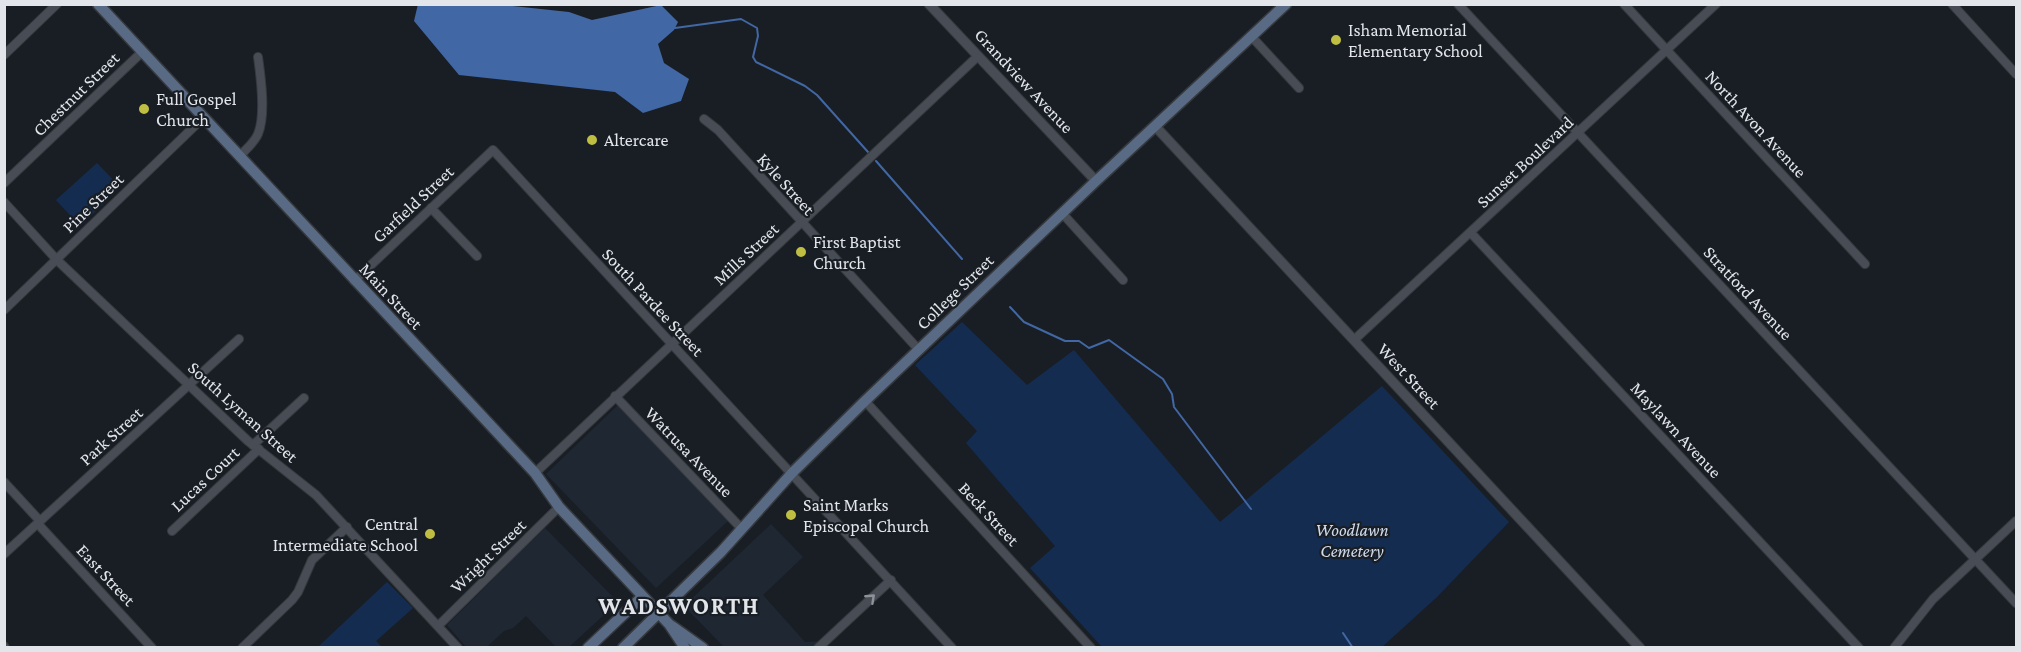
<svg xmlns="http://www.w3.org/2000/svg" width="2021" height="652" font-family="'Crimson Pro',serif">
	<rect width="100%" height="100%" fill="#191e25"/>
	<g fill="#1f2733">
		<polygon points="618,405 728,521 656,588 546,474"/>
		<polygon points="771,524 803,557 763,595 805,642 823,641 815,647 724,647 684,606"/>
		<polygon points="545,528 618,602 569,647 556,647 526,616 513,628 504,631 487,647 466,647 447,625"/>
	</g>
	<g fill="#152c51">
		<polygon points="97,163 120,187 82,225 79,225 56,200"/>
		<polygon points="962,322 1027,385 1074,350 1220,522 1382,386 1509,522 1437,597 1382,647 1102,647 1030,568 1055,546 966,443 977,431 915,365"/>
		<polygon points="387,582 413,608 376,641 382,647 318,647"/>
	</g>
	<polygon fill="#4167a4" points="418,4 503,5 569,12 592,20 661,5 678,22 674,30 658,44 664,63 689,79 681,101 643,113 615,92 459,75 414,21"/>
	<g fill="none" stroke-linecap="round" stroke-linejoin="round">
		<g stroke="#4167a4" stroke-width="2">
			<polyline points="675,28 741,19 757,28 758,36 753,57 756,62 805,86 817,95 868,152"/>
			<polyline points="876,161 962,259"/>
			<polyline points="1010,307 1024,322 1065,341 1079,341 1089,348 1109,340 1163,379 1172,394 1174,407 1251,509"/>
			<polyline points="1343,633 1353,648"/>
		</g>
		<g stroke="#36393e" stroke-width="10">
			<g id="minor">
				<polyline points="1458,4 2016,603"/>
				<polyline points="1624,4 1865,264"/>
				<polyline points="1952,4 2016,74"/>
				<polyline points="1251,36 1299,88"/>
				<polyline points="4,55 57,4"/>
				<polyline points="704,119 718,130 919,350"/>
				<path d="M240 156C246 149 254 143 258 134 266 115 261 78 258 57"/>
				<polyline points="4,183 142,52"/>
				<polyline points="4,202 57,260 248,441 316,495 458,648"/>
				<polyline points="431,208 477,256"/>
				<polyline points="1062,213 1123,280"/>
				<polyline points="1471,233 1859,648"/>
				<polyline points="354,281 493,150 952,648"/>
				<polyline points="4,310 203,118"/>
				<polyline points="1354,340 1716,4"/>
				<polyline points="615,396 741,528"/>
				<polyline points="865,401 1091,648"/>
				<polyline points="253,445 304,398"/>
				<polyline points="535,473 978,56"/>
				<polyline points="4,482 40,521"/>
				<polyline points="38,524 152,648"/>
				<polyline points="172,531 259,449"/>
				<polyline points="4,554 239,339"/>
				<polyline points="438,626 559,507"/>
				<polyline points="4,646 5,648"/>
				<polyline points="242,648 292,600 298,592 312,560 347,527"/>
				<polyline points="818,648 891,580"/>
				<polyline points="1894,648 1933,599 2016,521"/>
			</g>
		</g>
		<g stroke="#36393e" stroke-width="11">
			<g id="tertiary">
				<polyline points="929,4 1096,181"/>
				<polyline points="1155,126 1640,648"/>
			</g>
		</g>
		<g stroke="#36393e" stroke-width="13">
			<g id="secondary">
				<polyline points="98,4 535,473 559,507 669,624 685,648"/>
				<polyline points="672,626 703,648"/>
				<polyline points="588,648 642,597"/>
				<polyline points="623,648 721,552 792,473 865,401 1096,181 1286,4"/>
			</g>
		</g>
		<use href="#minor" stroke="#484d55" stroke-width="8"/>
		<use href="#tertiary" stroke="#484d55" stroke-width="9"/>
		<use href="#secondary" stroke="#596a84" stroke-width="10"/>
	</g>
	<defs><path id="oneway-chevron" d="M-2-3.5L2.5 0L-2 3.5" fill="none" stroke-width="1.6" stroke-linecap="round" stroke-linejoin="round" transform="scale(1.5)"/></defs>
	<use stroke="#8d9198" href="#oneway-chevron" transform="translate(871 598) rotate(-43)"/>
	<g fill="#bfbe42" stroke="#191e25" stroke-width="2">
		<circle cx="1336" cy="40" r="6"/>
		<circle cx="144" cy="109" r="6"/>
		<circle cx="592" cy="140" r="6"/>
		<circle cx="801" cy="252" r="6"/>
		<circle cx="791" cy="515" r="6"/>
		<circle cx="430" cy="534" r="6"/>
	</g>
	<g text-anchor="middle" stroke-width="4.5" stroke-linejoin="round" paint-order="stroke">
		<g font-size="18" fill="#e2e5ea" stroke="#191e25" text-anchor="start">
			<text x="1348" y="36">Isham Memorial<tspan x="1348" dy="21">Elementary School</tspan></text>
			<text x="156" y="105">Full Gospel<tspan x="156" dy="21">Church</tspan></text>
			<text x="604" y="146">Altercare</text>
			<text x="813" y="248">First Baptist<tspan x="813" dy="21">Church</tspan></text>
			<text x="803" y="511">Saint Marks<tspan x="803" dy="21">Episcopal Church</tspan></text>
			<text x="418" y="530" text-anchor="end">Central<tspan x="418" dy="21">Intermediate School</tspan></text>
		</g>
		<g font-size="18" fill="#e2e5ea" stroke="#191e25">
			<text transform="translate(1024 81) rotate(47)" y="6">Grandview Avenue</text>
			<text transform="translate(76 94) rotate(-44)" y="6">Chestnut Street</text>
			<text transform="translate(1756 124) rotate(47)" y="6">North Avon Avenue</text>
			<text transform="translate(1525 162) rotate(-43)" y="6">Sunset Boulevard</text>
			<text transform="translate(786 184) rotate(48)" y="6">Kyle Street</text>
			<text transform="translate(93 203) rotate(-44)" y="6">Pine Street</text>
			<text transform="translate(413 204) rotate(-43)" y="6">Garfield Street</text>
			<text transform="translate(746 254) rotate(-43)" y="6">Mills Street</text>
			<text transform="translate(955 292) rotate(-44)" y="6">College Street</text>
			<text transform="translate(1748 293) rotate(47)" y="6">Stratford Avenue</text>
			<text transform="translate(391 296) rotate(47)" y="6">Main Street</text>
			<text transform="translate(653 302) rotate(47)" y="6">South Pardee Street</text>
			<text transform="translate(1409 376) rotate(47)" y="6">West Street</text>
			<text transform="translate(243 412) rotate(42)" y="6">South Lyman Street</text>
			<text transform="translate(1676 430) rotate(47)" y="6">Maylawn Avenue</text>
			<text transform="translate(111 436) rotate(-42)" y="6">Park Street</text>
			<text transform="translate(689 452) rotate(46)" y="6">Watrusa Avenue</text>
			<text transform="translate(205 479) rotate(-43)" y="6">Lucas Court</text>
			<text transform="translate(989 514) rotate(47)" y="6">Beck Street</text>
			<text transform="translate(488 556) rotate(-44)" y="6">Wright Street</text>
			<text transform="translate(106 575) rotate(47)" y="6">East Street</text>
		</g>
		<g font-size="18" font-style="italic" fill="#d0dced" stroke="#191e25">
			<text x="1352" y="536">Woodlawn<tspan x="1352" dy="21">Cemetery</tspan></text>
		</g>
		<g font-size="24" font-weight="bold" letter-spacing="1.5" fill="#e2e5ea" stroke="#191e25">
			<text x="679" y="614">WADSWORTH</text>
		</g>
	</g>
	<rect width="2021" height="652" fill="none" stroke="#e2e5ea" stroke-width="12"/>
</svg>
